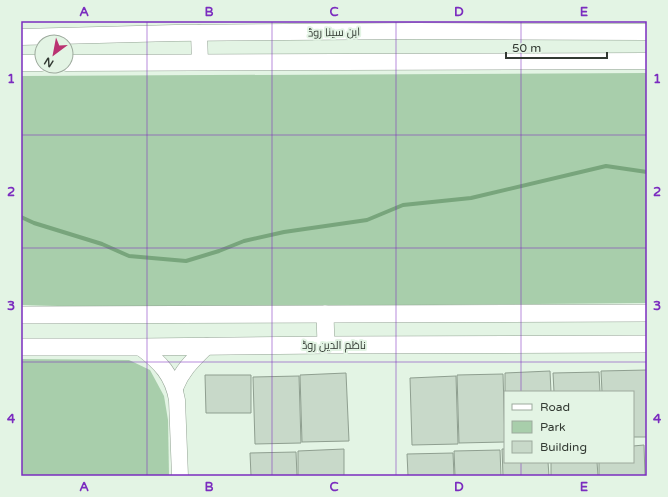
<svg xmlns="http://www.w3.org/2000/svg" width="668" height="497" font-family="'Varela Round',Cairo,sans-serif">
	<rect width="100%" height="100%" fill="#e3f4e4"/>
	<g fill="#a8ceab">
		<polygon points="647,73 647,303 133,308 21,305 21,76"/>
		<polygon points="21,359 129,360 150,370 164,396 168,420 169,476 21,476"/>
	</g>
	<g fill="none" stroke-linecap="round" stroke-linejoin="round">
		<polyline stroke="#78a57c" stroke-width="4" points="21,217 34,223 102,244 129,256 186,261 219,251 244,241 284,232 367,220 403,205 471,198 606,166 647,172"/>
	</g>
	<g fill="#c8d9c9" stroke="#8f9f90">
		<polygon points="647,370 647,437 633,437 633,392 602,392 601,371"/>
		<polygon points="550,371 551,392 505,392 505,373"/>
		<polygon points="599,372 600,392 554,392 553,373"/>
		<polygon points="346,373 349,441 302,442 300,375"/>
		<polygon points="503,374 505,442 459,443 457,375"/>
		<polygon points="205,375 251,375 251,413 206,413"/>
		<polygon points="299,376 301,443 255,444 253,377"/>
		<polygon points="456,376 458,444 412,445 410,378"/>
		<polygon points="644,445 645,476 599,476 599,462 633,462 633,446"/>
		<polygon points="344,449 344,476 298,476 298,451"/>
		<polygon points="502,449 505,449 505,462 548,462 549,476 503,476"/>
		<polygon points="500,450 501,476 455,476 454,451"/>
		<polygon points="296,452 297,476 251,476 250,453"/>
		<polygon points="453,453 454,476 408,476 407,454"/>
		<polygon points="551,462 597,462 598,476 551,476"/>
	</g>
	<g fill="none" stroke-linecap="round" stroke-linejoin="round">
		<g stroke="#93a394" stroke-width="17">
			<g id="secondary">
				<polyline points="199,33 200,62"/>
				<polyline points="21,37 175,33 416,31 647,32"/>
				<polyline points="21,63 42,63"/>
				<polyline points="66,63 647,61"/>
				<path d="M140 347C160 362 173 375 177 400L180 476"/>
				<path d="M175 388C182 370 193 360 207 346"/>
			</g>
		</g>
		<g stroke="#93a394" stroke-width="18">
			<g id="primary">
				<polyline points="325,314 326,345"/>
				<polyline points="21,315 647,313"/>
				<polyline points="21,347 140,347 326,345 647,344"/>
			</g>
		</g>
		<use href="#secondary" stroke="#fff" stroke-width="16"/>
		<use href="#primary" stroke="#fff" stroke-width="17"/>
	</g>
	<path fill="none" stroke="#7b2cbf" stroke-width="1" stroke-opacity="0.55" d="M147 21V476M272 21V476M396 21V476M521 21V392M21 135H647M21 248H647M21 362H647M521 462V476"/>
	<g text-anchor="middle" stroke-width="4" stroke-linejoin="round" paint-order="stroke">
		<g font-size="11" fill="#333a33" stroke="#e3f4e4">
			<text transform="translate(334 32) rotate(-1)" y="4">ابن سینا روڈ</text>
			<text x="334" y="349">ناظم الدین روڈ</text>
		</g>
	</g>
	<rect width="668" height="497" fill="none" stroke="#e3f4e4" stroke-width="44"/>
	<rect x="504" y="391" width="130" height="72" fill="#e3f4e4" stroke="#9daa9d"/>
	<rect x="512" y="404" width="20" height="6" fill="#ffffff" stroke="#9daa9d"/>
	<text x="540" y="411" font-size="12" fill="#333a33">Road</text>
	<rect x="512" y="421" width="20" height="12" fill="#a8ceab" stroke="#9daa9d"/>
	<text x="540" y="431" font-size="12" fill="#333a33">Park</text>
	<rect x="512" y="441" width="20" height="12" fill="#c8d9c9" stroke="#9daa9d"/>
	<text x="540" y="451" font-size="12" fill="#333a33">Building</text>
	<g transform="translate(54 54) rotate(212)"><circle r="19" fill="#e3f4e4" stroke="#9daa9d"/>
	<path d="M0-3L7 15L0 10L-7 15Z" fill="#ba3271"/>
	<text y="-6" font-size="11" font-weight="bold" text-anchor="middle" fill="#333a33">N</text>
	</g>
	<path d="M506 52v6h101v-6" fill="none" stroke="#333a33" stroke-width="2"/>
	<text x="512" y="52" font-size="12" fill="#333a33" stroke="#e3f4e4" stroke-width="3" paint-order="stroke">50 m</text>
	<rect x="22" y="22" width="624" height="453" fill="none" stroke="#7b2cbf" stroke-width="1.5"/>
	<g font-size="13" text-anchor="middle" font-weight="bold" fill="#7b2cbf">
		<text x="84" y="16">A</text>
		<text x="209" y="16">B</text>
		<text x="334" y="16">C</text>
		<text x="459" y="16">D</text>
		<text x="584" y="16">E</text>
		<text x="11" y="83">1</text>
		<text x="657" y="83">1</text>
		<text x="11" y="196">2</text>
		<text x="657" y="196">2</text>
		<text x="11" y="310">3</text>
		<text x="657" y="310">3</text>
		<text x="11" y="423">4</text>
		<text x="657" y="423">4</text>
		<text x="84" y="491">A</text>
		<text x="209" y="491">B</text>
		<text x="334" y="491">C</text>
		<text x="459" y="491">D</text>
		<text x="584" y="491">E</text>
	</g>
</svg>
